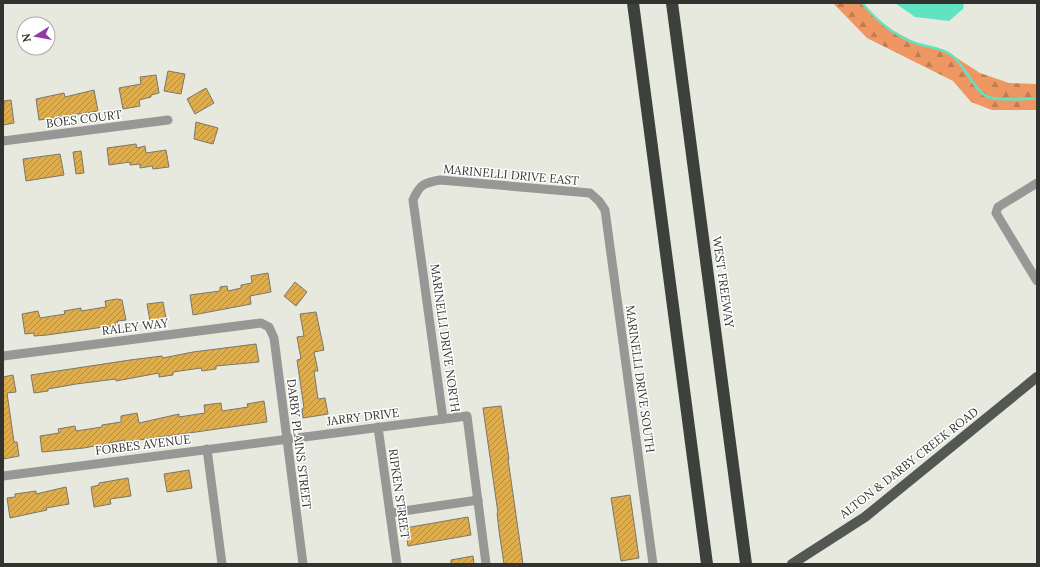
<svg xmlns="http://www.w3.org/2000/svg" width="1040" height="567" font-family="Lora,serif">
	<defs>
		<pattern id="forest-firs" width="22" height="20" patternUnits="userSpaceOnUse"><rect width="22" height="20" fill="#ee9762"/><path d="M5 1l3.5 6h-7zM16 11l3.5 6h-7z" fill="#c17c51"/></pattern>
		<pattern id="building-hatch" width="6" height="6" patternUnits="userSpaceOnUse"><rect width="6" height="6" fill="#dead4e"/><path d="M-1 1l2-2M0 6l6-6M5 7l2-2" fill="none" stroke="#b58d41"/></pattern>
	</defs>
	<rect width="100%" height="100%" fill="#e7e9de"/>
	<polygon fill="url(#forest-firs)" points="833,3 862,3 875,18 888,28 916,43 949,53 980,73 1009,83 1037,84 1037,110 992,110 971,102 953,81 867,38"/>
	<polygon fill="#61e3c2" points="895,3 964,3 963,9 949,21 915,17"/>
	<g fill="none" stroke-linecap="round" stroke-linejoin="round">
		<path stroke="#61e3c2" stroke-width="2.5" d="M862 3C876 20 896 37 918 44 928 47 942 48 950 54 965 64 973 90 988 97 1003 102 1022 98 1037 99"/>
	</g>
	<g fill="url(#building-hatch)" stroke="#7b766e">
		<polygon points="168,71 185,74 181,94 164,91"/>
		<polygon points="156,75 159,93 151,95 151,97 139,100 140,106 123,109 119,88 141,84 140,77"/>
		<polygon points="206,88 214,103 195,114 187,99"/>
		<polygon points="94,90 98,111 39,120 36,99 64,93 65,97"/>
		<polygon points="11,100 14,123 3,125 4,101"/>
		<polygon points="196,122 218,128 213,144 194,139"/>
		<polygon points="136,144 137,148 145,146 146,153 166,150 169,167 153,169 152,166 140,168 140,164 130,165 130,162 109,165 107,148"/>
		<polygon points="81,151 84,173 76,174 73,152"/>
		<polygon points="60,154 64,175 26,181 23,159"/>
		<polygon points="268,273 271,292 250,296 251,304 193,315 190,295 220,291 220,287 227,286 228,291 241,288 241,285 252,283 251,276"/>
		<polygon points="295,282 307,292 296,306 284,296"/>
		<polygon points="117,299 122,300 126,320 117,321 118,325 47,335 34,336 34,333 25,334 22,314 38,311 40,318 65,314 64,311 81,308 81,311 106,307 105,301"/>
		<polygon points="163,302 166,318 150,321 147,304"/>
		<polygon points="316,312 324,350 314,352 318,371 314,371 318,399 325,398 328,414 303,418 302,409 304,408 297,360 301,359 297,337 304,336 300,314"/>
		<polygon points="256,344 259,362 216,366 216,369 202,371 201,368 173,372 173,375 159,377 159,373 116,381 116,379 76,384 48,389 48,391 34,393 31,375 130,360 162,356 163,358 193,352"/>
		<polygon points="13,375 16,392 7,393 14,442 17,442 19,456 3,459 3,377"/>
		<polygon points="264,401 267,422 125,442 124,440 84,448 42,452 40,436 59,433 58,429 75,426 76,431 102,427 102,425 121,422 121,416 137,413 139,423 179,414 179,417 205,413 204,405 221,403 222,411 248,407 247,404"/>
		<polygon points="501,406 509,459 508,459 523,564 504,564 499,531 497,513 498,513 483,408"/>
		<polygon points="189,470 192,488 167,492 164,474"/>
		<polygon points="128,478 131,496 110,499 111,504 94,507 91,487 99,485 99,483"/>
		<polygon points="66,487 69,504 46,508 47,510 10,518 7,498 15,497 15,494 36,491 36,494"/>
		<polygon points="630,495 639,558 621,561 611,498"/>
		<polygon points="468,517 471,535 408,546 405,528"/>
		<polygon points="473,556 474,564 451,564 451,560"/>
	</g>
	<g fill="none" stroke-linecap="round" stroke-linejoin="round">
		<g stroke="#959895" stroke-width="9">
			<polyline points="3,141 168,120"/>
			<polyline points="1037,183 998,207 996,213 1037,281"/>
			<polyline points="3,356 261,323 269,327 274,338 303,564"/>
			<path d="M443 419 413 200C420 184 424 183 440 180L590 193 599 201 605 210 653 564"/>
			<polyline points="378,427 397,564"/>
			<polyline points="207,449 222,564"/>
			<polyline points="3,476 467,416 486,564"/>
			<polyline points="390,513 478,500"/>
		</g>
		<polyline stroke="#535852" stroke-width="10" points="792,564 865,517 1037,377"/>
		<g stroke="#3c423b" stroke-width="12">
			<polyline points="633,3 707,564"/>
			<polyline points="672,3 746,564"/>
		</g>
	</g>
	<g text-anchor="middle" stroke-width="3" stroke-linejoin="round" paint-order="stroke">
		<g font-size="12" fill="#32332f" stroke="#fff">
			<text transform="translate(84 119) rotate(-7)" y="4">BOES COURT</text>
			<text transform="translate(511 175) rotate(5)" y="4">MARINELLI DRIVE EAST</text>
			<text transform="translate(723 282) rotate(82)" y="4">WEST FREEWAY</text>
			<text transform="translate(135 327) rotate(-7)" y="4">RALEY WAY</text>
			<text transform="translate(445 338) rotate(82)" y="4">MARINELLI DRIVE NORTH</text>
			<text transform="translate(640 379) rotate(82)" y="4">MARINELLI DRIVE SOUTH</text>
			<text transform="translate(363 417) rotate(-7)" y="4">JARRY DRIVE</text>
			<text transform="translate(299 444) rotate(83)" y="4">DARBY PLAINS STREET</text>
			<text transform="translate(143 445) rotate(-7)" y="4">FORBES AVENUE</text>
			<text transform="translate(909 463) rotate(-38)" y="4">ALTON &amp; DARBY CREEK ROAD</text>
			<text transform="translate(399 494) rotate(82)" y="4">RIPKEN STREET</text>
		</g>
	</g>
	<rect width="1040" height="567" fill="none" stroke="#32332f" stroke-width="8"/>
	<g transform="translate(36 36) rotate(259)"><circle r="19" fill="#ffffff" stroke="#adadac"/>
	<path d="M0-3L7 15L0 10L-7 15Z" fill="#913aa6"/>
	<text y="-6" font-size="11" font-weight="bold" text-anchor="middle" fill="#32332f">N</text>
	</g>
</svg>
